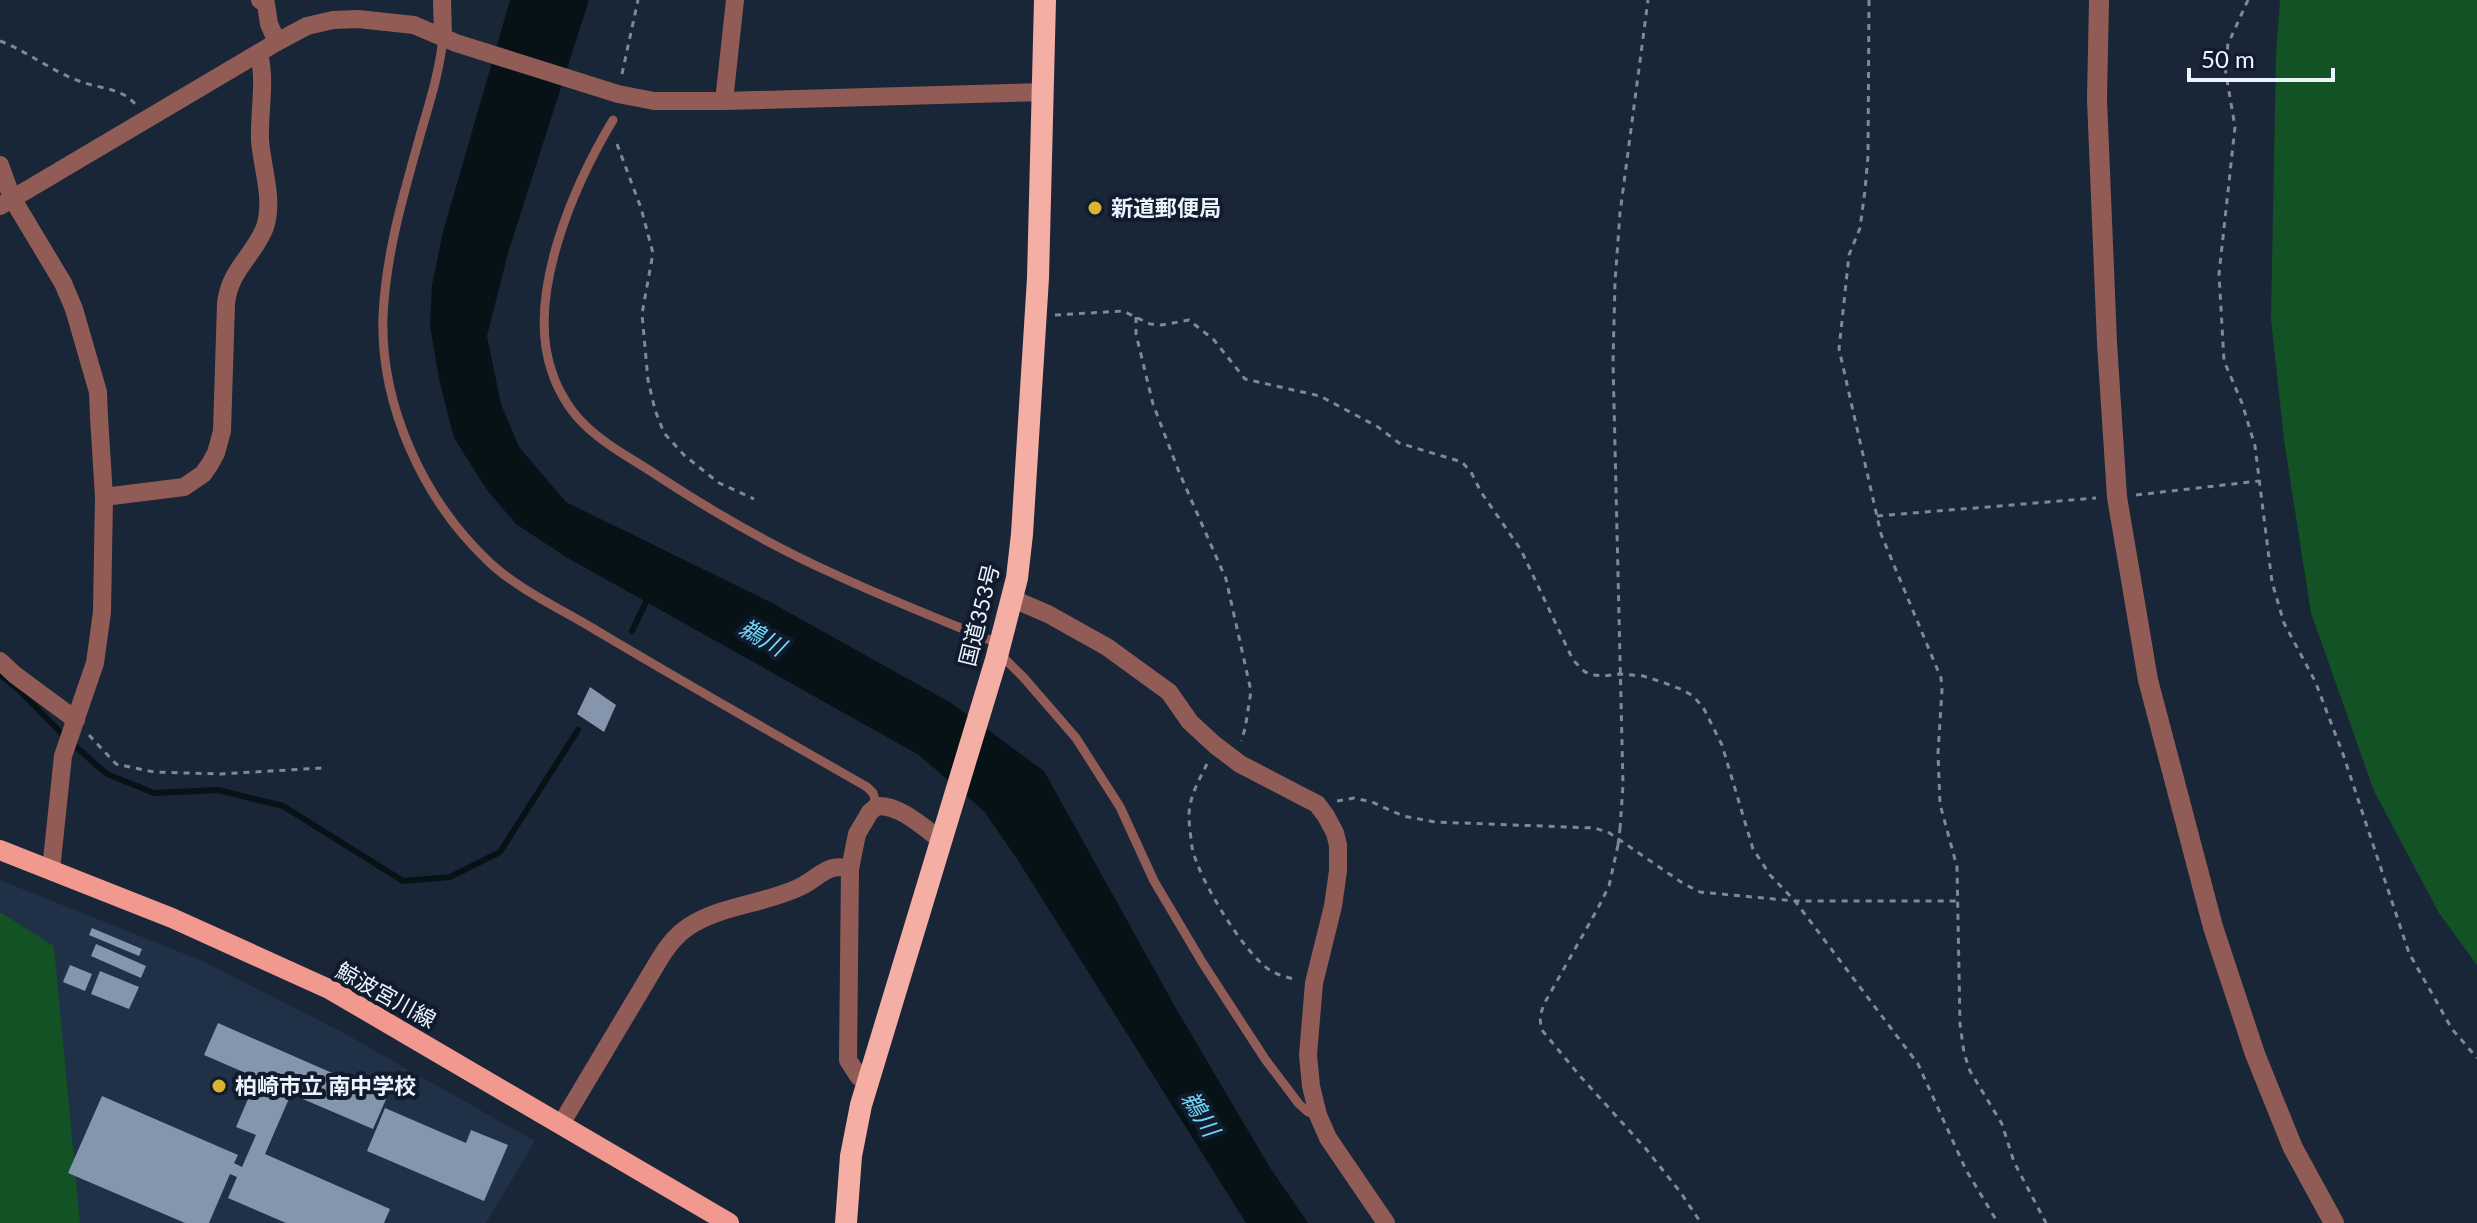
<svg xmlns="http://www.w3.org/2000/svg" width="2477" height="1223" font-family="Lato,'Noto Sans JP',sans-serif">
	<rect width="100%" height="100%" fill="#192638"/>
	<polygon fill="#1f3047" points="0,880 200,960 340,1031 535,1141 486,1223 0,1223"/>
	<g fill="#135224">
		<polygon points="2280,0 2477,0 2477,965 2439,913 2374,791 2311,613 2284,440 2271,319 2276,55"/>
		<polygon points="0,912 54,946 80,1223 0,1223"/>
	</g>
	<polygon fill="#061216" points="510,0 589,0 508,253 487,336 501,404 519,447 566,502 772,603 951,703 1044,771 1174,1005 1269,1166 1308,1223 1246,1223 1019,862 984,811 919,755 566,557 516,524 487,490 454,438 439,379 430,326 432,285 443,232"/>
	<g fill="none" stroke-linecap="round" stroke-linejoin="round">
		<g stroke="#061216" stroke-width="6">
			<polyline points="632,631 648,598"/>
			<polyline points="0,674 21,692 68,740 107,774 154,793 218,790 283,806 403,881 450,877 500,852 578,730"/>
		</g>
	</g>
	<g fill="#8596ac">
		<polygon points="590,687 616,705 604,732 577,714"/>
		<polygon points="92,928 142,949 139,956 89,935"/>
		<polygon points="96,944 146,966 141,978 91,956"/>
		<polygon points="70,965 92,974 85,991 63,982"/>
		<polygon points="100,971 139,987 129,1009 91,994"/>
		<polygon points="218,1023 387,1097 373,1129 291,1094 265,1154 390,1209 384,1223 286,1223 228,1198 237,1177 230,1174 209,1223 185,1223 68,1173 102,1096 238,1155 234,1163 242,1167 256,1135 236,1127 257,1078 204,1055"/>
		<polygon points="385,1108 466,1143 471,1130 508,1145 484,1201 367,1151"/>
	</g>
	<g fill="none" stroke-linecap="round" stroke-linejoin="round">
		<g stroke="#7e8896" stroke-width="3" stroke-dasharray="6 6" stroke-linecap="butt">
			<polyline points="1869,0 1868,156 1865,190 1860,228 1849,255 1839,349 1881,534 1941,678 1942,690 1938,753 1940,804 1957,867 1960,1024 1964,1053 1970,1071 2002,1124 2014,1162 2046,1223"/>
			<polyline points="2248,0 2228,44 2225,68 2235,127 2219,274 2224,361 2242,403 2255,446 2272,582 2284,623 2315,681 2343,754 2409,953 2452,1029 2477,1058"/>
			<path d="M0 41C29 52 55 74 85 83 104 89 123 89 136 105"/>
			<polyline points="622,74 638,0"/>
			<polyline points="617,144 641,208 653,253 642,314 648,380 655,410 664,433 684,455 719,483 754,499"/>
			<polyline points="1055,315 1123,311 1150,324 1162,325 1189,320 1214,340 1245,379 1320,396 1378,427 1399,443 1462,462 1471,472 1481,492 1521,550 1573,660 1585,672 1594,675 1604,676 1620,674 1643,676 1662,682 1683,690 1693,696 1703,707 1722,745 1753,849 1770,875 1795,901 1918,1064 1966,1170 1998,1223"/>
			<polyline points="1136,317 1136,334 1153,404 1179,472 1226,579 1251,691 1245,729 1241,741"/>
			<polyline points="2136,495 2259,481"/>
			<polyline points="1877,516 2096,498"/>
			<polyline points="89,735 116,764 154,772 220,774 322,768"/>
			<path d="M1207 764C1199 780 1189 797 1189 816 1189 826 1191 837 1192 847 1198 878 1244 954 1271 971 1278 975 1286 977 1294 979"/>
			<polyline points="1337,801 1354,798 1372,802 1403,816 1435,822 1594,828 1608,832 1684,884 1700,892 1795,901 1957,901"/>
			<polyline points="1620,829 1623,785 1613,362 1615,282 1620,213 1648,0"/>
			<polyline points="1618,845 1609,886 1598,908 1544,1004 1540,1016 1541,1029 1580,1076 1646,1149 1681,1193 1701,1223"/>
		</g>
		<g stroke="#925c56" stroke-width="9">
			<path d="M443 37C440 70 430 101 421 132 404 193 386 252 383 316 380 405 423 499 487 560 515 588 565 611 599 632 688 685 778 736 867 787L873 793 877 806"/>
			<path d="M613 120C574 185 525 296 552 372 557 388 568 407 579 419 601 443 631 458 658 476 713 512 772 546 832 573 887 599 944 621 1000 644"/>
			<polyline points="1001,655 1024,678 1076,738 1120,807 1154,881 1202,962 1265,1059 1299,1104 1308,1112 1318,1115"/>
		</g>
		<g stroke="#925c56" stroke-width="18">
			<polyline points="260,0 266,4 269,24 277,42"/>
			<polyline points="442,0 443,37"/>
			<polyline points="724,101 735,0"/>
			<polyline points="0,165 12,198 63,283 74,309 98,392 99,417 104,497 102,612 95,663 63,756 51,870"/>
			<polyline points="0,206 277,42 307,26 333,20 358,19 414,25 456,43 618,94 654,101 724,101 1044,92"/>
			<path d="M104 497 184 487 203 474 210 464 216 453 222 431 226 304C229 270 254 256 265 227 274 199 262 168 260 140 259 110 266 83 259 53"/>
			<polyline points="1013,599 1048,614 1107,647 1169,692 1190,722 1215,745 1240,764 1317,804 1326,816 1335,833 1338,845 1338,871 1333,906 1314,983 1308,1055 1311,1086 1318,1115 1328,1138 1386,1223"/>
			<polyline points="0,661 15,675 76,720"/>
			<path d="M868 1082 859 1077 848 1060 850 869 857 834 870 812 877 806C901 805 924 828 942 841"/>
			<path d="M561 1124 659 960C666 948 676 935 688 927 721 905 765 904 800 887 819 878 827 862 850 869"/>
		</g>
		<polyline stroke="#925c56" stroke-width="20" points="2099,0 2097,99 2107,343 2117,497 2148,680 2213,927 2255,1054 2293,1148 2334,1223"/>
		<polyline stroke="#f2998f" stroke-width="20" points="0,850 172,918 331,990 729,1223"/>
		<polyline stroke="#f5aea4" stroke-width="22" points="846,1223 851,1156 861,1105 996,660 1017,578 1022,534 1038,278 1045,0"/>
		<polyline stroke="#7e8896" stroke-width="3" stroke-dasharray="6 6" stroke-linecap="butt" points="1618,845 1620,829"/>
	</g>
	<g fill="#dbb333" stroke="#101c2e" stroke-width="3">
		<circle cx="1095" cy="208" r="8"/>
		<circle cx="219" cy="1086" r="8"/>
	</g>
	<g text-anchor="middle" stroke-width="8" stroke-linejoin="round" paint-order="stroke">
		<g font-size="22" font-weight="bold" fill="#ecf3fd" stroke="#101c2e" text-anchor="start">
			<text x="1111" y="216">新道郵便局</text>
			<text x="235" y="1094">柏崎市立 南中学校</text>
		</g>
		<g font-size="22" fill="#ecf3fd" stroke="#101c2e">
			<text transform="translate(979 615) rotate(-76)" y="8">国道353号</text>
			<text transform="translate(386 995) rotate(29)" y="8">鯨波宮川線</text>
		</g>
		<g font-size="24" font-style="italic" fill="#72d6f7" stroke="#101c2e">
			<text transform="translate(762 638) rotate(29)" y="8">鵜川</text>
			<text transform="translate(1200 1114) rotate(58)" y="8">鵜川</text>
		</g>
	</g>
	<path d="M2189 68v12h144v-12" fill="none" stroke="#ecf3fd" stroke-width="4"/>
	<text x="2201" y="68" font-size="24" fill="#ecf3fd" stroke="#101c2e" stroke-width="6" paint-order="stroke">50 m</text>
</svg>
